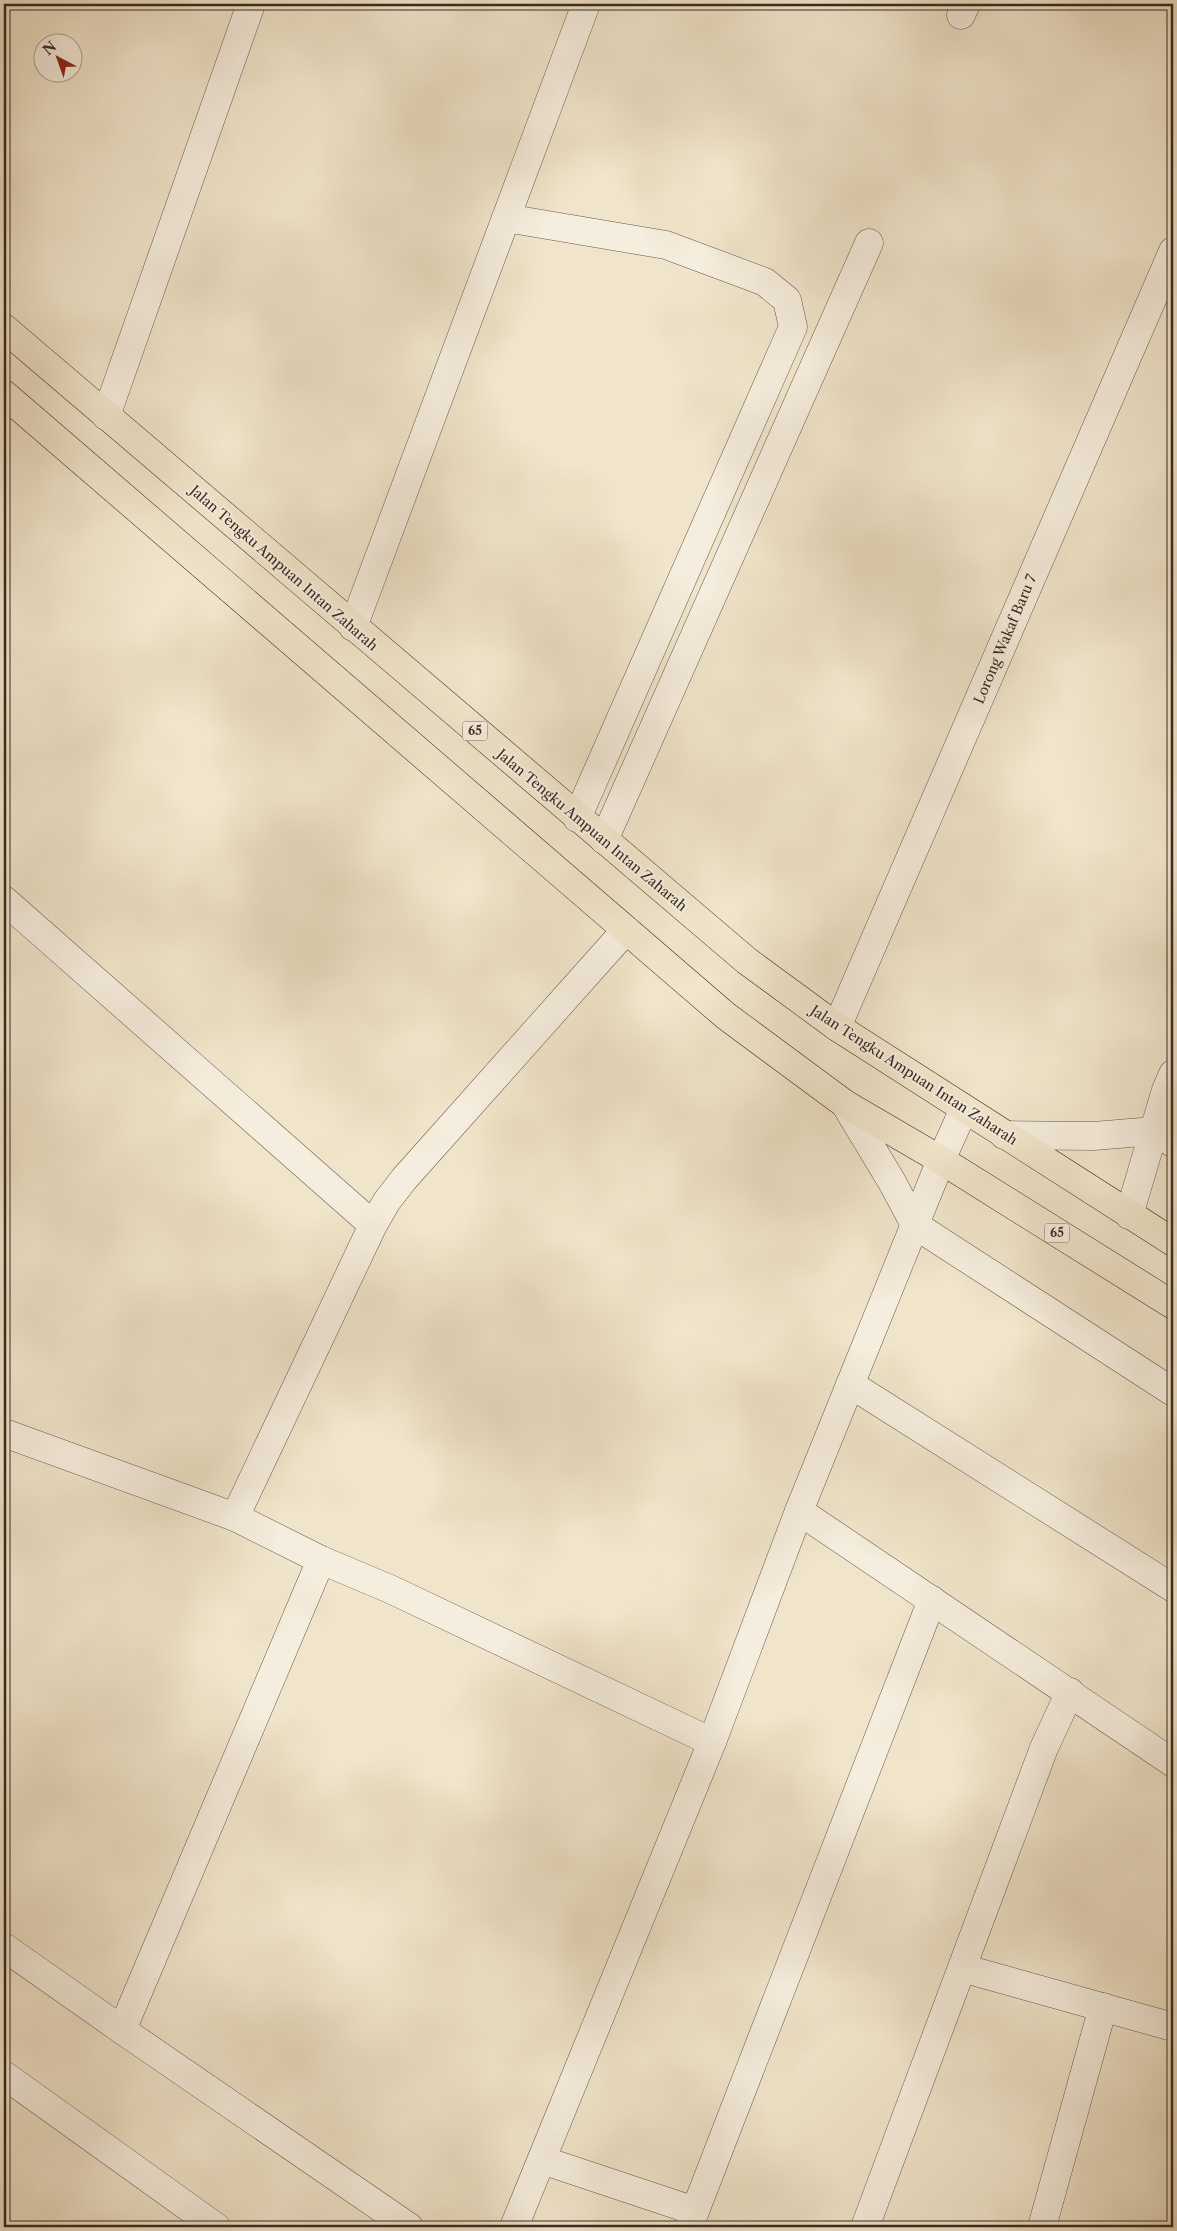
<svg xmlns="http://www.w3.org/2000/svg" width="1177" height="2231" font-family="'Libre Caslon Text',serif">
	<rect width="100%" height="100%" fill="#f0e4ca"/>
	<filter id="stains"><feTurbulence type="fractalNoise" baseFrequency=".004" numOctaves="4"/><feColorMatrix values="0 0 0 0 .2 0 0 0 0 .09 0 0 0 0 .02 0 0 0 .5 -.17"/></filter>
	<radialGradient id="worn" r=".72"><stop offset=".6" stop-color="#630" stop-opacity="0"/><stop offset="1" stop-color="#630" stop-opacity=".3"/></radialGradient>
	<g fill="none" stroke-linecap="round" stroke-linejoin="round">
		<g stroke="#67584c" stroke-width="29">
			<g id="minor">
				<polyline points="961,15 966,4"/>
				<polyline points="506,218 666,245 765,282 787,300 793,327 577,818"/>
				<polyline points="106,416 251,4"/>
				<polyline points="353,627 586,4"/>
				<polyline points="604,840 869,243"/>
				<polyline points="4,900 373,1225"/>
				<polyline points="837,1027 1173,251"/>
				<polyline points="845,1104 892,1182 915,1225 1173,1392"/>
				<polyline points="1004,1135 1094,1136 1154,1131 1173,1143"/>
				<polyline points="1129,1215 1166,1090 1173,1074"/>
				<polyline points="850,1384 1173,1588"/>
				<polyline points="4,1433 235,1517 321,1560 390,1589 712,1742"/>
				<polyline points="799,1511 1173,1763"/>
				<polyline points="235,1517 373,1225 387,1201 404,1179 626,930"/>
				<polyline points="4,1947 122,2030 409,2227"/>
				<polyline points="962,1968 1173,2027"/>
				<polyline points="122,2030 321,1560"/>
				<polyline points="4,2075 216,2227"/>
				<polyline points="542,2160 695,2211 689,2227"/>
				<polyline points="695,2211 932,1600"/>
				<polyline points="514,2227 712,1742 799,1511 941,1160 964,1109"/>
				<polyline points="865,2227 1044,1748 1070,1692"/>
				<polyline points="1042,2227 1103,2007"/>
			</g>
		</g>
		<g stroke="#392a22" stroke-width="29">
			<g id="major">
				<polyline points="4,328 747,961 837,1027 1173,1242"/>
				<polyline points="4,394 726,1016 845,1104 941,1160 1173,1305"/>
			</g>
		</g>
		<use href="#minor" stroke="#f5eddd" stroke-width="28"/>
		<use href="#major" stroke="#f0e4ca" stroke-width="28"/>
	</g>
	<g text-anchor="middle" stroke-width="4" stroke-linejoin="round" paint-order="stroke">
		<g fill="#f5eddd" stroke="#71645a" stroke-width="1">
			<rect x="462.5" y="721.5" width="25" height="19" rx="4"/>
			<rect x="1044.5" y="1223.5" width="25" height="19" rx="4"/>
		</g>
		<g font-size="12" font-weight="bold" fill="#392a22">
			<text x="475" y="735">65</text>
			<text x="1057" y="1237">65</text>
		</g>
		<g font-size="14" fill="#392a22" stroke="#f5eddd">
			<text transform="translate(284 568) rotate(41)" y="5">Jalan Tengku Ampuan Intan Zaharah</text>
			<text transform="translate(1005 639) rotate(-67)" y="5">Lorong Wakaf Baru 7</text>
			<text transform="translate(592 830) rotate(40)" y="5">Jalan Tengku Ampuan Intan Zaharah</text>
			<text transform="translate(914 1075) rotate(33)" y="5">Jalan Tengku Ampuan Intan Zaharah</text>
		</g>
	</g>
	<rect width="1177" height="2231" fill="none" stroke="#f0e4ca" stroke-width="20"/>
	<rect x="5" y="5" width="1167" height="2221" fill="none" stroke="#392a22" stroke-width="2.5"/>
	<rect x="10" y="10" width="1157" height="2211" fill="none" stroke="#392a22"/>
	<g transform="translate(58 58) rotate(319)"><circle r="24" fill="#f5eddd" stroke="#aa9f92"/>
	<path d="M0-4L9 19L0 12L-9 19Z" fill="#8f2418"/>
	<text y="-8" font-size="14" font-weight="bold" text-anchor="middle" fill="#392a22">N</text>
	</g>
	<rect width="100%" height="100%" filter="url(#stains)"/>
	<rect width="100%" height="100%" fill="url(#worn)"/>
</svg>
